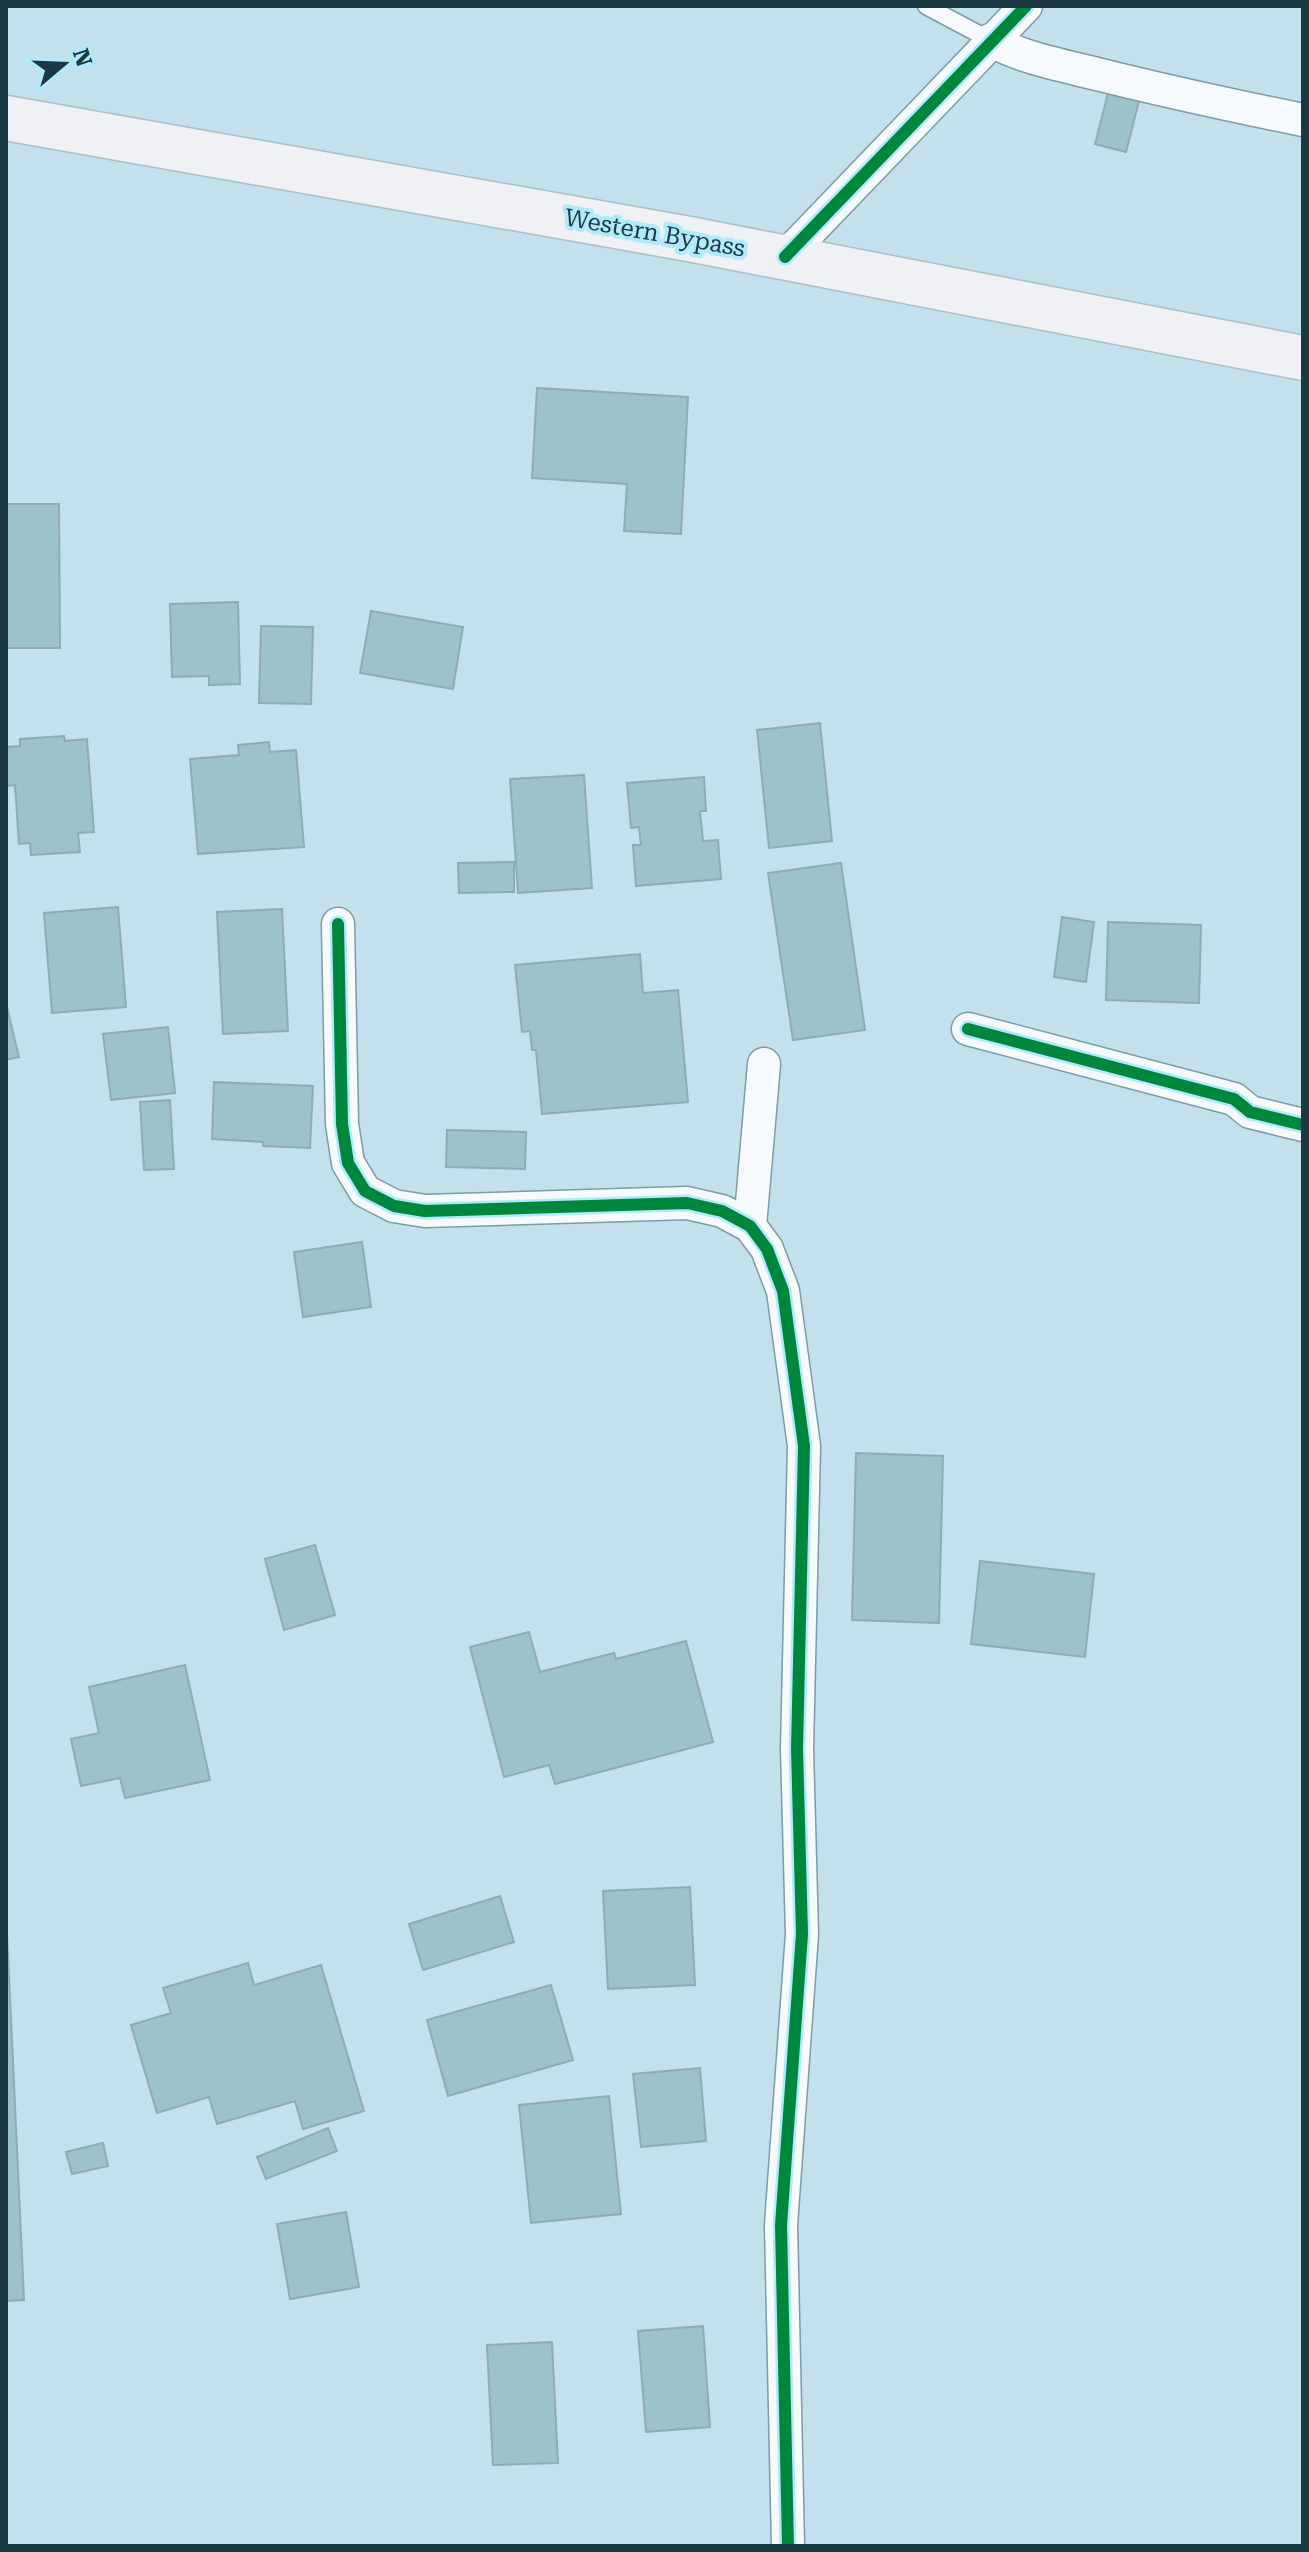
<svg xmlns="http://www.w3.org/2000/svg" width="1309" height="2552" font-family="'Roboto Serif',serif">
	<rect width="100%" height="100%" fill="#c2e1ec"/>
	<g fill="#9ec2c9" stroke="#8facb2" stroke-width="2">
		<polygon points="1110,85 1141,93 1126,152 1095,144"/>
		<polygon points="537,388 688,397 681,534 624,531 627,484 532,478"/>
		<polygon points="6,504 59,504 60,648 6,648"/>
		<polygon points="238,602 240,684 209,685 209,676 172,677 170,604"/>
		<polygon points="371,611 463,627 453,689 360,673"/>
		<polygon points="261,626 313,627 311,704 259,703"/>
		<polygon points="820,723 832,841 769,848 757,730"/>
		<polygon points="64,736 65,741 87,739 94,832 78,833 80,852 31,855 30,843 19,844 15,785 6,786 6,747 20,746 20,739"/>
		<polygon points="269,742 270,752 296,750 304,847 198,854 190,759 239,755 238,745"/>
		<polygon points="584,775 592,888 518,893 510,779"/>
		<polygon points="704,777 706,811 700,811 703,841 718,840 721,879 636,886 633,845 641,845 639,827 631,828 627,783"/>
		<polygon points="514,862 514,892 459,893 458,863"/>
		<polygon points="841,863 865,1030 793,1040 768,873"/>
		<polygon points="118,907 126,1007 52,1013 44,913"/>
		<polygon points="282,909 288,1031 223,1034 217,912"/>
		<polygon points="1062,917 1094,922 1086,982 1054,977"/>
		<polygon points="1108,922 1201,925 1199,1003 1106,1000"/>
		<polygon points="640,954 643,993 678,990 688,1102 542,1114 536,1050 532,1050 530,1031 522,1032 515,965"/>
		<polygon points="6,1003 19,1057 6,1060"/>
		<polygon points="168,1027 175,1093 111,1100 103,1034"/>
		<polygon points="214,1082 313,1086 310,1148 263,1146 263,1142 212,1139"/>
		<polygon points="170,1100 174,1169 144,1170 140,1102"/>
		<polygon points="447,1130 526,1132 525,1169 446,1167"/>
		<polygon points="362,1242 371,1307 303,1317 294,1252"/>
		<polygon points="856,1453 943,1456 939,1623 852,1620"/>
		<polygon points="315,1545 335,1615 284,1630 265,1559"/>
		<polygon points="980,1561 1094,1574 1085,1657 971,1644"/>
		<polygon points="529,1632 540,1672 614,1653 616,1659 686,1641 713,1742 555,1784 549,1765 504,1777 470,1647"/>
		<polygon points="185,1665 210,1780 125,1798 120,1778 81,1786 71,1739 99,1733 89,1687"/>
		<polygon points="690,1887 695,1985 608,1989 603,1891"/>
		<polygon points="500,1896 514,1942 423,1970 409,1924"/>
		<polygon points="6,1911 24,2300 6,2301"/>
		<polygon points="248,1963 254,1985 321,1965 364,2111 303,2129 295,2101 217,2124 209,2097 157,2113 131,2025 171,2013 163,1988"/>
		<polygon points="551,1985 573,2060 448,2096 427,2020"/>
		<polygon points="700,2068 706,2141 641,2147 633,2074"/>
		<polygon points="609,2096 621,2214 531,2223 519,2105"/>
		<polygon points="328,2128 337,2151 266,2179 257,2157"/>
		<polygon points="103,2143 108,2166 72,2174 66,2152"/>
		<polygon points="346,2212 359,2287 290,2299 277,2224"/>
		<polygon points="703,2326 710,2427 646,2432 638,2331"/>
		<polygon points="552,2342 558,2463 493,2465 487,2345"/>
	</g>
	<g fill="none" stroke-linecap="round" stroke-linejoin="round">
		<g stroke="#7f9ba4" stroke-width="19">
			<polyline id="service" points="926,6 990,40"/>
		</g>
		<g stroke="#7f9ba4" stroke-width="35">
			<g id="minor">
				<path d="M990 40C1022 58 1061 65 1097 74 1165 91 1234 106 1303 120"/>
				<polyline points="785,257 1026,6"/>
				<polyline points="338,924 342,1124 348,1163 365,1191 394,1206 425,1211 687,1203 722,1211 750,1226 767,1249 783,1291 804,1446 797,1749 802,1934 781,2225 788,2546"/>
				<polyline points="968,1029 1234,1099 1250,1112 1303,1125"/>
				<polyline points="750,1226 764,1064"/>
			</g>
		</g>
		<g stroke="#acbec4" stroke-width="47">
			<polyline id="primary" points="6,118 689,239 1303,358"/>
		</g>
		<use href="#service" stroke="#f6fafc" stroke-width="16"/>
		<use href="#minor" stroke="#f6fafc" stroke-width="32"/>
		<use href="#primary" stroke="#f0f1f4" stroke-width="44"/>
		<g stroke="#b1e9fd" stroke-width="17">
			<g id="cycleway">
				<polyline points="785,257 1026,6"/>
				<polyline points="338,924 342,1124 348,1163 365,1191 394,1206 425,1211 687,1203 722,1211 750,1226 767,1249 783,1291 804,1446 797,1749 802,1934 781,2225 788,2546"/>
				<polyline points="968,1029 1234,1099 1250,1112 1303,1125"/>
			</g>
		</g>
		<use href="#cycleway" stroke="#00873e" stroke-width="12"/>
	</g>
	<g text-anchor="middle" stroke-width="8" stroke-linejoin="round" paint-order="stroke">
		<g font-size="24" fill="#1b3943" stroke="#b1e9fd">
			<text transform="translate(655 233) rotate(10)" y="8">Western Bypass</text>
		</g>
	</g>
	<rect width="1309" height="2552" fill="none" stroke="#1b3943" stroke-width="16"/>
	<g transform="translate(64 64) rotate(71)" stroke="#b1e9fd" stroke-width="6" paint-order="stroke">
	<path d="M0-6L14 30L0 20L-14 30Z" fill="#1b3943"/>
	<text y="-12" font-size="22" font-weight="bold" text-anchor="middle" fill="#1b3943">N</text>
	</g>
</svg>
